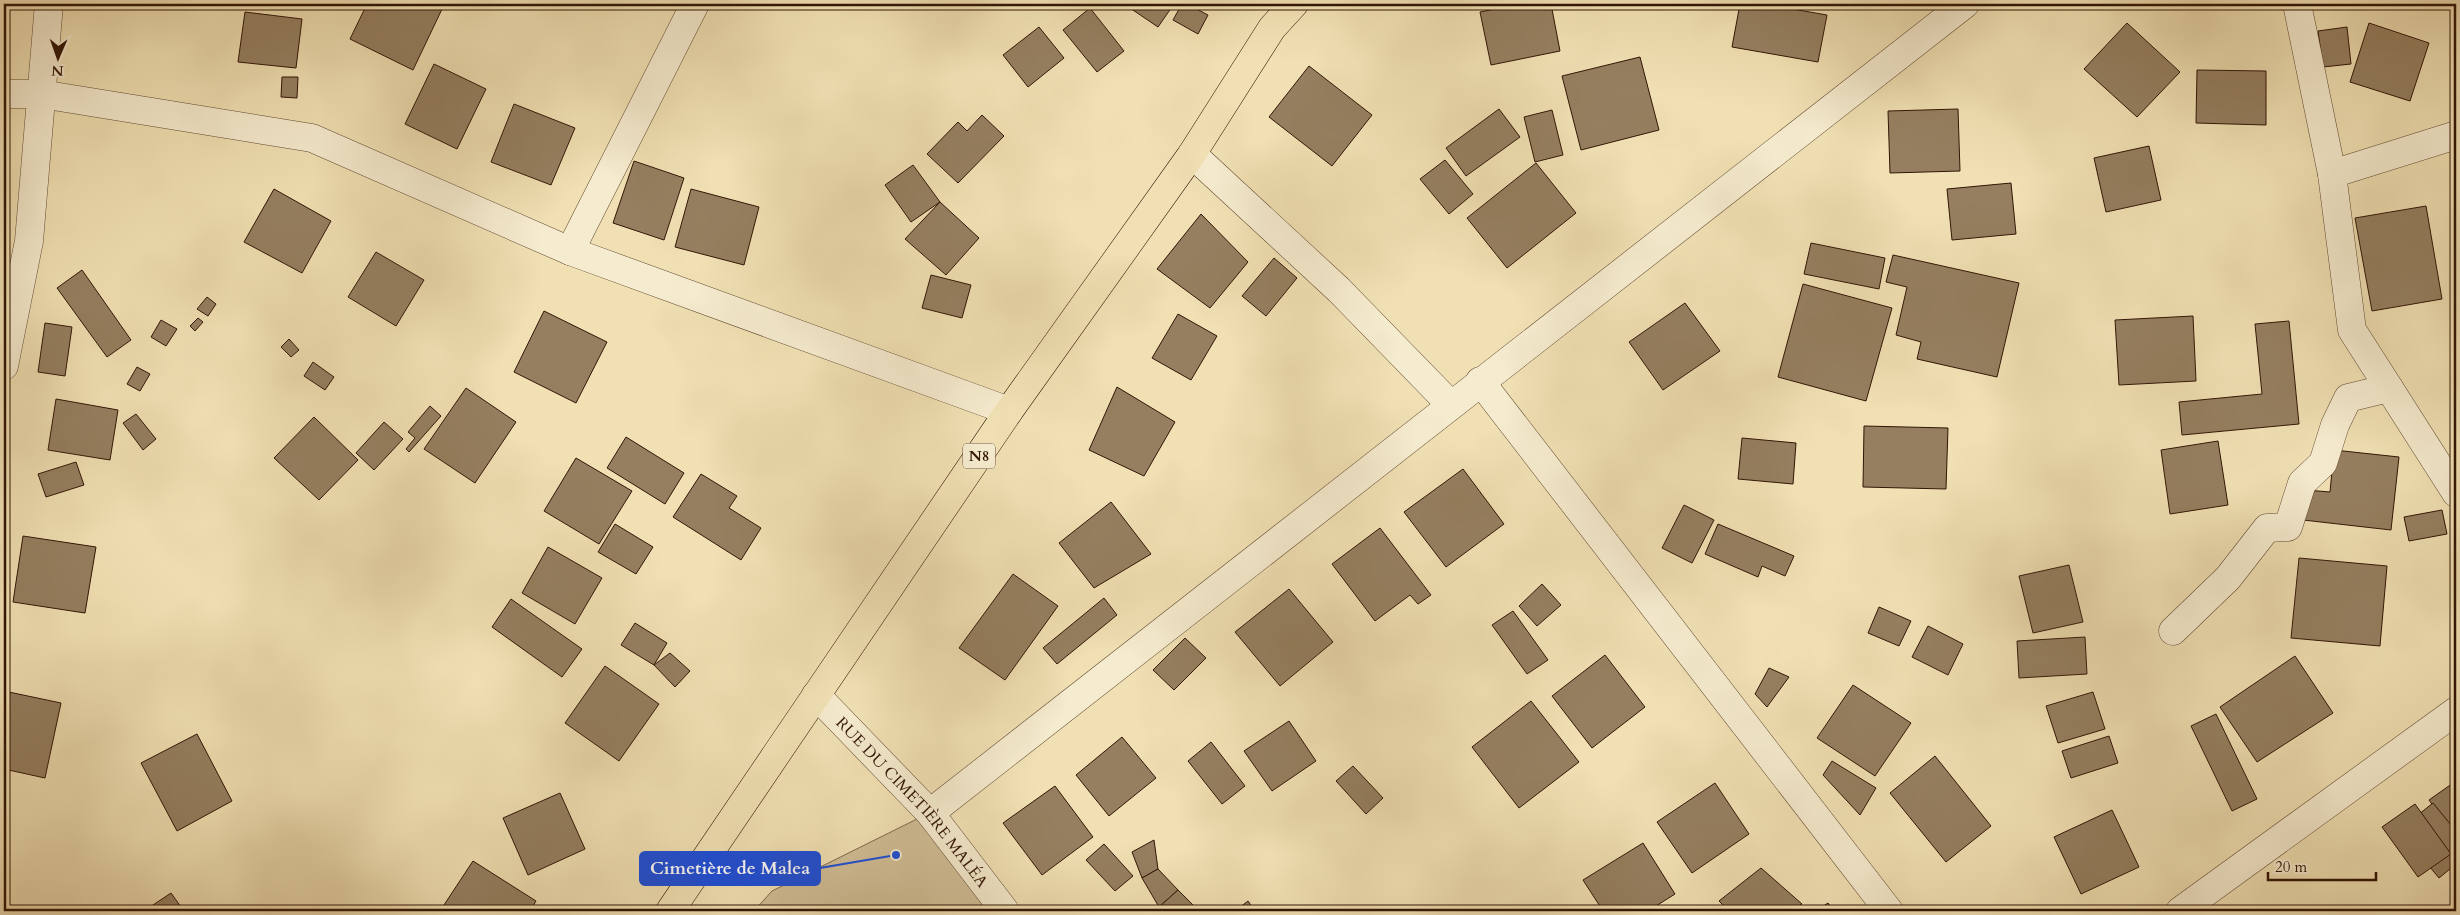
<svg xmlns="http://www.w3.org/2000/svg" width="2460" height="915" font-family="Cardo,serif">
	<rect width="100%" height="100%" fill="#f0e0b3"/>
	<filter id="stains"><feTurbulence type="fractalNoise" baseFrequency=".004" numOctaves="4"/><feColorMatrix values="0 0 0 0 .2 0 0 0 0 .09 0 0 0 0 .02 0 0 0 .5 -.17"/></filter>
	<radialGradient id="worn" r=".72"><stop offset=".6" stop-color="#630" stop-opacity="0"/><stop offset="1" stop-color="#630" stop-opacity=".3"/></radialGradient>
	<polygon fill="#d0bd96" stroke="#81694e" points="919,818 990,911 754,911 772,891"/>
	<g fill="#957f60" stroke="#321506">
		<polygon points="367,4 437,4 443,7 413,70 350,39"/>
		<polygon points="1124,4 1174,4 1158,27"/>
		<polygon points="1182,4 1187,4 1208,15 1198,34 1173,20"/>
		<polygon points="1520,4 1551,4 1560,51 1491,65 1480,12"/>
		<polygon points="1740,4 1764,4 1827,15 1818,62 1732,47"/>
		<polygon points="1090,8 1124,51 1097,72 1063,30"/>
		<polygon points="245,12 302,19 296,68 238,62"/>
		<polygon points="2127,23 2180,72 2137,117 2084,69"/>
		<polygon points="2369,23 2429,43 2410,101 2350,82"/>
		<polygon points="1039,27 1064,58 1028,87 1003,55"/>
		<polygon points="2347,27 2351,64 2323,67 2318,31"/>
		<polygon points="1640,57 1659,130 1581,150 1562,76"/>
		<polygon points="434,64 486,89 457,149 405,124"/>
		<polygon points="1309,66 1372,115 1332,166 1269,117"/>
		<polygon points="2197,70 2266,71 2266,125 2196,123"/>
		<polygon points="282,77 298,77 297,98 281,97"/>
		<polygon points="514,104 575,128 551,185 491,162"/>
		<polygon points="1499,109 1520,137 1466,176 1446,148"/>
		<polygon points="1958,109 1960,171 1890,173 1888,111"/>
		<polygon points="1552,110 1563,155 1535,162 1524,117"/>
		<polygon points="982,115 1004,136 958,183 927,154 958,122 967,131"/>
		<polygon points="2149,146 2161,200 2106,212 2094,158"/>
		<polygon points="1445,160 1473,194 1449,214 1420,179"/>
		<polygon points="634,161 684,178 664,240 613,223"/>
		<polygon points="1536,163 1576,213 1507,268 1467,218"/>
		<polygon points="913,165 940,202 911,222 885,185"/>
		<polygon points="2011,183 2016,234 1952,240 1947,189"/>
		<polygon points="274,189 331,221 302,273 244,242"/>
		<polygon points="691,189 759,207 744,265 675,247"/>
		<polygon points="940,202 979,238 946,275 905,239"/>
		<polygon points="2426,206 2442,299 2372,311 2355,218"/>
		<polygon points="1201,214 1248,262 1210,308 1157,269"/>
		<polygon points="1811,243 1885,258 1879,289 1804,274"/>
		<polygon points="376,252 424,280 396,326 348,297"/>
		<polygon points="1893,255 2019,283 1997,377 1917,359 1921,342 1896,335 1907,287 1886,282"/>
		<polygon points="1274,258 1297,278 1266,316 1242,296"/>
		<polygon points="82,270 131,340 107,357 57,288"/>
		<polygon points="931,275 971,285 962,318 922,308"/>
		<polygon points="1803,284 1892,308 1866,401 1778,377"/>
		<polygon points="207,297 216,304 208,316 197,309"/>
		<polygon points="1685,303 1720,351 1663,390 1629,342"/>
		<polygon points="544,311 607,342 576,403 514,372"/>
		<polygon points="1178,314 1217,336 1191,380 1152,358"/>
		<polygon points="2193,316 2196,381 2119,385 2115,320"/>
		<polygon points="198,318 203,322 195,331 190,326"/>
		<polygon points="161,320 177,329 166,346 151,337"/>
		<polygon points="2289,321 2299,424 2182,435 2179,402 2262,394 2255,324"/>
		<polygon points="45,323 72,327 65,376 38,372"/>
		<polygon points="289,339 299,350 291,357 281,347"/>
		<polygon points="313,362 334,377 325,390 304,376"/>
		<polygon points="137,367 150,374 140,391 127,384"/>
		<polygon points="1117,387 1175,422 1144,476 1089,450"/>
		<polygon points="466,388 516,422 475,483 424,449"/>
		<polygon points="56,399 118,410 110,460 48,450"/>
		<polygon points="430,406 441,416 409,452 406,449 415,438 408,432"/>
		<polygon points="136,414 156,439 143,450 123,423"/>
		<polygon points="314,417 358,460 319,500 274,458"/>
		<polygon points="384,422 403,439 374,470 356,453"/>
		<polygon points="1864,426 1948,428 1946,489 1863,487"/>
		<polygon points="626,437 684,473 665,504 607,468"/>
		<polygon points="1742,438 1796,443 1793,484 1738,479"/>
		<polygon points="2218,441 2228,505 2170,514 2161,450"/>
		<polygon points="2334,450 2399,457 2391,530 2303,520 2306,490 2330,492"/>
		<polygon points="576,458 632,491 599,544 544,511"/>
		<polygon points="76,462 84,485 46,497 38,474"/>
		<polygon points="1463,469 1504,524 1446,567 1404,512"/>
		<polygon points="701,474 737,496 729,508 761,528 741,560 673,517"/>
		<polygon points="1111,502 1151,554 1094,588 1059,543"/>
		<polygon points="1684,505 1714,520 1692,563 1662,548"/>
		<polygon points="2442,510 2447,534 2409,541 2404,517"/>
		<polygon points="615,524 653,547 636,574 598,552"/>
		<polygon points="1718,524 1794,556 1785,576 1762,566 1758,577 1705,554"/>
		<polygon points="1380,528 1431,595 1418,604 1410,595 1375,621 1332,564"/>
		<polygon points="23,536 96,547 85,613 13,602"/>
		<polygon points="548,547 602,578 575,624 522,593"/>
		<polygon points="2299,558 2387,566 2380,646 2291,638"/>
		<polygon points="2069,565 2083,622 2033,633 2019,576"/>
		<polygon points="1013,574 1058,606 1005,680 959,648"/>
		<polygon points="1542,584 1561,605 1537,626 1519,606"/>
		<polygon points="1289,589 1333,642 1280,686 1235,632"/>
		<polygon points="1104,598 1117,615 1057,664 1043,648"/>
		<polygon points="511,599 582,649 562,677 492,627"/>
		<polygon points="1879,607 1911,621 1899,646 1868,633"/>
		<polygon points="1513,611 1548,660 1527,674 1492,625"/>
		<polygon points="635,623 667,643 654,665 621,645"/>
		<polygon points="1928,626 1963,644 1948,675 1912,657"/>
		<polygon points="2085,637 2087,674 2019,678 2017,641"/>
		<polygon points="1185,638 1206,658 1174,690 1153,670"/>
		<polygon points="670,653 690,671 675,687 654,665"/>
		<polygon points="1605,655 1645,707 1592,748 1552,696"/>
		<polygon points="2295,656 2333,713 2257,762 2220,707"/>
		<polygon points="605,666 659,704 619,761 565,723"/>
		<polygon points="1769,668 1789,677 1767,707 1755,694"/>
		<polygon points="1853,685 1911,723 1875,776 1817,738"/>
		<polygon points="4,691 61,703 45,778 4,769"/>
		<polygon points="2093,692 2105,729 2058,743 2046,706"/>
		<polygon points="1531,701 1579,762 1519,808 1472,747"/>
		<polygon points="2216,714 2257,799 2232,811 2191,726"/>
		<polygon points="1289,721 1316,761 1272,791 1244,751"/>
		<polygon points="197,734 232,801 177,831 141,763"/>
		<polygon points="2109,736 2118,763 2071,778 2062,751"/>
		<polygon points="1122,737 1156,778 1109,816 1076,775"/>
		<polygon points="1211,742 1245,786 1222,804 1188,761"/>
		<polygon points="1935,756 1991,826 1946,862 1890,793"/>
		<polygon points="1832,761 1876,788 1860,815 1823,775"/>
		<polygon points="1353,766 1383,798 1366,814 1336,781"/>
		<polygon points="2456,781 2456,838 2429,800"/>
		<polygon points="1715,783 1749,834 1692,873 1657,822"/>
		<polygon points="1055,786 1093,837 1042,875 1003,823"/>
		<polygon points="560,793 585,849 528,875 503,818"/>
		<polygon points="2433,803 2456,831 2456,864 2439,878 2399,830"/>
		<polygon points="2415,804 2451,854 2418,877 2382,827"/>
		<polygon points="2112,810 2139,867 2081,894 2054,837"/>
		<polygon points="1154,840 1158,869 1142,878 1132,852"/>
		<polygon points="1643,843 1675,894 1648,911 1603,911 1583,880"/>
		<polygon points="1104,844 1133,876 1115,891 1086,860"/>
		<polygon points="473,861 536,901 530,911 440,911"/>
		<polygon points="1761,868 1802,904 1791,911 1729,911 1719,901"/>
		<polygon points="1158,869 1178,890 1159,907 1142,878"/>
		<polygon points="1178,890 1198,910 1197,911 1163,911 1159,907"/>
		<polygon points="171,893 184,911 144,911"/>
		<polygon points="1248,901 1255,911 1235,911"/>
		<polygon points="1828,903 1834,911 1816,911"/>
	</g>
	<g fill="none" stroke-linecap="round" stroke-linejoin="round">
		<g stroke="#624831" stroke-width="29">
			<g id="minor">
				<polyline points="2297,4 2332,174 2352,330 2456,493"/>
				<polyline points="4,94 41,94 312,138 570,251 1009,411"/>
				<polyline points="1192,154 1339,290 1451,405"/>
				<polyline points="2332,174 2456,135"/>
				<polyline points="570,251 695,4"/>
				<polyline points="4,366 29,241 49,4"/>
				<polyline points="1480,381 1889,911"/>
				<polyline points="2173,631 2228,578 2267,528 2288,527 2302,483 2323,463 2335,425 2348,398 2389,388"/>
				<path id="s1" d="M816 695 930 813 1005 911"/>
				<polyline points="930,813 1965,4"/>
				<polyline points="2180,911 2456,711"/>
			</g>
		</g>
		<g stroke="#321506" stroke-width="29">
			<polyline id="major" points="670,911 1009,411 1192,154 1272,28 1294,4"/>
		</g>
		<use href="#minor" stroke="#f5ebce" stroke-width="28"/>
		<use href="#major" stroke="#f0e0b3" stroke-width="28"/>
	</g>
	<g text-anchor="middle" stroke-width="5" stroke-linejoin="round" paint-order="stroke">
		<rect fill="#f5ebce" stroke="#6c5542" stroke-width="1" x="963" y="443.5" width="32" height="25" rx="4"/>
		<g font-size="15" font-weight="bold" fill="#321506">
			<text x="979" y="461">N8</text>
		</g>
		<g font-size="16" fill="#321506" stroke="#f5ebce">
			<text dy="6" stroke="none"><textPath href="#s1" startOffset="144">RUE DU CIMETIÈRE MALÉA</textPath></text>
		</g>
	</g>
	<path fill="none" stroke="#1d4ed8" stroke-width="2" d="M896 855L820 868"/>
	<circle fill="#1d4ed8" stroke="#f5ebce" stroke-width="2" cx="896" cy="855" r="5"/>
	<rect fill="#1d4ed8" stroke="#1d4ed8" stroke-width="2" x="640" y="852" width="180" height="33" rx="5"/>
	<g font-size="18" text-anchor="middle" font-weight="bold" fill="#fff">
		<text x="730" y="874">Cimetière de Malea</text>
	</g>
	<rect width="2460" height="915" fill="none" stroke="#f0e0b3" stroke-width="20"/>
	<rect x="5" y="5" width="2450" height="905" fill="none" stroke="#321506" stroke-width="2.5"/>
	<rect x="10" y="10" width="2440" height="895" fill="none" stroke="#321506"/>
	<g transform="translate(58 58) rotate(182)" stroke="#f5ebce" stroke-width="4" paint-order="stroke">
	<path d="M0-4L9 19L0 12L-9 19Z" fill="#321506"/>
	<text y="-8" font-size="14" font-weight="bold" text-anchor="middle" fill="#321506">N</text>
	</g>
	<path d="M2268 872v8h108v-8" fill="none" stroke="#321506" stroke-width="2.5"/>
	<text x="2275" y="872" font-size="15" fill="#321506" stroke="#f5ebce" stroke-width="4" paint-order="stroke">20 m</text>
	<rect width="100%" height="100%" filter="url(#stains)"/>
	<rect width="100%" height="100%" fill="url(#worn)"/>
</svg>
